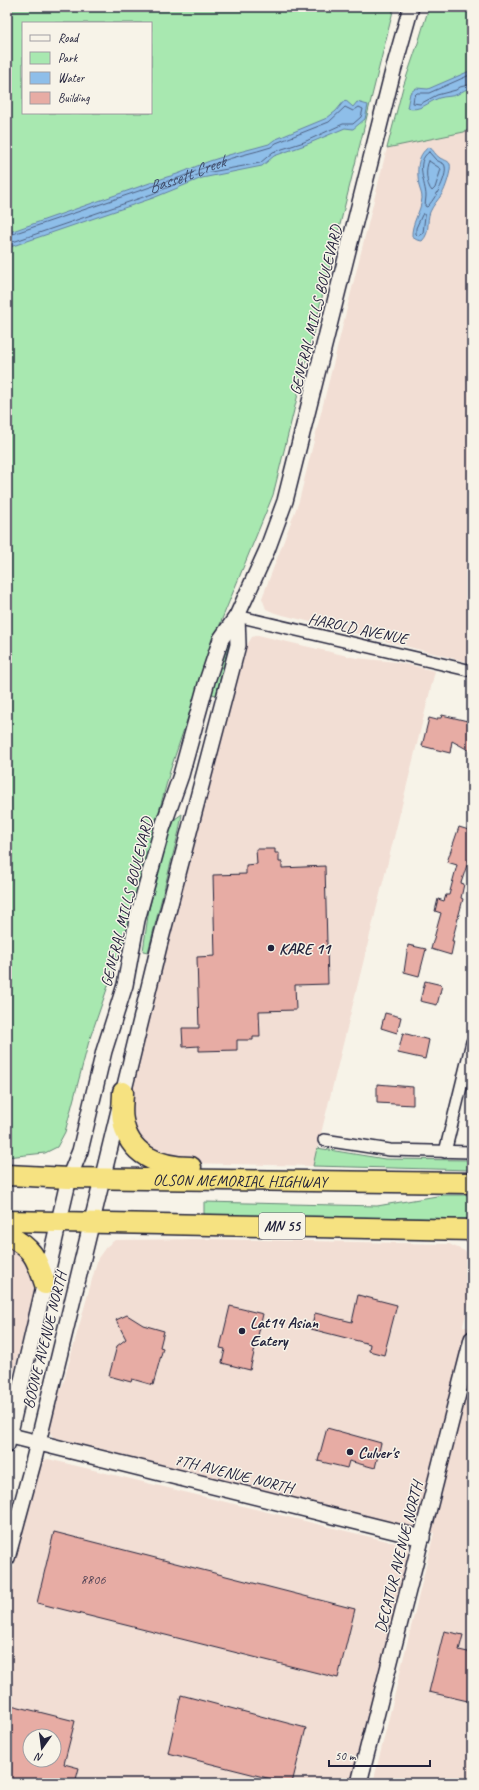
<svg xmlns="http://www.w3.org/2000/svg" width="479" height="1790" font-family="Caveat,sans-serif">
	<rect width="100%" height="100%" fill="#f7f3e8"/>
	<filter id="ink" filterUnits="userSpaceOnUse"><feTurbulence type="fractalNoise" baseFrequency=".025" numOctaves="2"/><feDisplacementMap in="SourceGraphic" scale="8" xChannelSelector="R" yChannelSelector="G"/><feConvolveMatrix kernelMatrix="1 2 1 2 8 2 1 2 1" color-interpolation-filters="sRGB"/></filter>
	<g filter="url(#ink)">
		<g fill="#f2ded4" fill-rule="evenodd">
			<polygon points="472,128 472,663 275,613 266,609 262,598 299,501 387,148 464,132"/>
			<polygon points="258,635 356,658 397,662 435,671 313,1166 182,1163 152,1152 134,1129 131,1097 200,813 247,645 252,637"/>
			<polygon points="207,1239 449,1244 467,1252 472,1268 471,1294 463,1326 472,1329 472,1783 373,1783 434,1533 53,1437 48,1430 48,1419 63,1384 98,1258 106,1247 115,1240"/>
			<polygon points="7,1241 13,1243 34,1275 34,1293 7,1399"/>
			<path d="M48 1459 404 1545 408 1549 409 1556 352 1783H7V1594L38 1469 42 1461ZM30 1736H54V1760H30Z"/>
		</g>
		<g fill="#a8e8b0" stroke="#658576" fill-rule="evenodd">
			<path d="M7 7H394L273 495 222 619 202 675 170 771 124 940 89 1041 65 1132 57 1147 45 1153 7 1157ZM23 23H151V113H23Z"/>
			<polygon points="429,7 472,7 472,128 464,132 387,148 403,87 419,40"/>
			<polygon points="227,643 229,644 216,695 212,694 212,687"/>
			<polygon points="182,814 179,831 148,952 143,951 149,909 167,839 175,819"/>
			<polygon points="317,1148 385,1159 472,1160 472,1170 313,1166"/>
			<polygon points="443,1195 472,1195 472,1219 204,1215 204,1202 377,1206"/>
		</g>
		<g fill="#8ebee9" stroke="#6380a3">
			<path d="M472 70V87C466 89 463 91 458 94 453 97 445 96 439 98 428 102 420 112 407 108L410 93 416 88 428 89Z"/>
			<path d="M345 100 353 107 357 102 368 105 365 119 353 129 345 128 305 145 274 156 262 166 202 178 153 198 7 248V233L167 177C184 173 199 164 216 159 233 153 252 149 269 144L274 140 327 118 336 111Z"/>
			<path d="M429 147C434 150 435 155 440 158 443 160 448 160 450 164 452 169 445 190 442 194 438 200 433 205 430 212 426 222 431 232 422 241L417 240 412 237C411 223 421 212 422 198 422 194 420 190 419 186 417 172 416 155 429 147Z"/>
		</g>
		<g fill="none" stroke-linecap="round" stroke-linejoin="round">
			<g stroke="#4d6081" stroke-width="1">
				<polyline points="472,74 429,93 417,93 414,96 413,103 420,104 437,95 456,90 460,87 472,84"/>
				<path d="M429 152 436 160 444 164C450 173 434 201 427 207L425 206C425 203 426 199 426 196 426 184 414 162 429 152Z"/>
				<path d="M429 161 441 169 435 188 432 191C426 185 425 168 429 161Z"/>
				<polygon points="424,214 425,216 423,233 418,236 416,234 416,228 422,215"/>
				<path id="s1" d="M7 236 168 181C185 177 200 168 217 163 235 156 253 153 271 147L276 143 329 122 345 107 353 111 359 107 363 109 361 117 353 124H343L304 142 273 152 260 163 200 174 152 194 7 244"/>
			</g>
		</g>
		<g fill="#e7aca4" stroke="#22223b" fill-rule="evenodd">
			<polygon points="442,715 472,722 472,752 452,741 450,753 422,746 429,718 437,720 437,718 441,718"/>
			<polygon points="459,827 472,831 472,850 461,883 464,884 461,898 463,899 452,941 454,941 451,955 431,949 441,913 435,911 438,899 444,901 446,895 449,895 457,865 447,862"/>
			<polygon points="256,849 275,849 275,853 279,853 279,862 282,862 282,868 325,866 328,984 295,985 296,1010 259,1011 260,1037 253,1037 253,1040 237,1040 237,1050 199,1051 199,1046 183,1047 182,1028 199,1028 197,957 215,956 213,875 246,874 246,865 257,864"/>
			<polygon points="408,945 426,949 419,976 404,972"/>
			<polygon points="425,981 442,985 437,1005 420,1001"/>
			<polygon points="385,1013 401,1017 397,1033 381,1028"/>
			<polygon points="403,1033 429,1040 425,1059 398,1053"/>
			<polygon points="377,1084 413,1087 413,1105 377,1103"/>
			<polygon points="358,1295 397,1305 384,1355 369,1351 370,1344 311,1329 315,1313 352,1322"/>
			<polygon points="230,1306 263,1314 250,1370 222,1363 225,1349 220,1348"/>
			<polygon points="127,1315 143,1325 164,1331 160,1347 163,1348 153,1385 132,1379 131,1382 109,1376 117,1346 126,1339 116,1320"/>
			<polygon points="327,1428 381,1443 375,1468 349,1461 347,1468 318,1461"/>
			<polygon points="54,1532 355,1609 338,1678 37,1603"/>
			<polygon points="444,1631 463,1635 459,1650 472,1653 472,1702 429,1692"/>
			<polygon points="181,1695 306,1728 292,1783 287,1783 168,1753"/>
			<path d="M7 1704 75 1721 64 1764 79 1768 75 1783H7ZM30 1736H54V1760H30Z"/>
		</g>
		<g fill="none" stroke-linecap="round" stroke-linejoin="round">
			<g stroke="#22223b" stroke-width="14">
				<g id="street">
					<polyline points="237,616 472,671"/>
					<polyline points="324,1140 390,1150 472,1152"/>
					<polyline points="445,1152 472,1042"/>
				</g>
			</g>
			<g stroke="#22223b" stroke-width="18">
				<g id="secondary">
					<polyline points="7,1435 422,1538"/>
					<polyline points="7,1445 69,1178 80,1151 104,1051 125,985 137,920 162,829 181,775 207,681 221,639 237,616 267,550 285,501 393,71 411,7"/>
					<polyline points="7,1558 33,1463 159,946 238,645 237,616"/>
					<polyline points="359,1783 472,1339"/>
				</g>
			</g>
			<g stroke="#22223b" stroke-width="23">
				<g id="highway">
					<path d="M123 1092C123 1101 121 1111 123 1120 128 1155 159 1167 191 1167"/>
					<path id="s2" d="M7 1175 69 1178 472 1183"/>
					<polyline points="7,1221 472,1230"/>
					<path d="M7 1235C33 1248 36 1257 45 1284"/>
				</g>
			</g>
			<use href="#street" stroke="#f7f3e8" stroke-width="11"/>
			<use href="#secondary" stroke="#f7f3e8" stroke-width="15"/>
			<use href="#highway" stroke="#f6e281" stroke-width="20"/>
		</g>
	</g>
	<g fill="#22223b" stroke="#f7f3e8" stroke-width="1.5">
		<circle cx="271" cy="948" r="4"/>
		<circle cx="242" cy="1331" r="4"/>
		<circle cx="350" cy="1452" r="4"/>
	</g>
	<g text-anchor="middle" stroke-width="3" stroke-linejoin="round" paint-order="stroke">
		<g font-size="14" fill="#534455">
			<text x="93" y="1584">8806</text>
		</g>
		<rect fill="#f7f3e8" stroke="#62616f" stroke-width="1" x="259" y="1213" width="46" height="26" rx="3"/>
		<g font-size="15" font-weight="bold" fill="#22223b">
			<text x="282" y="1231">MN 55</text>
		</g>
		<g font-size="16" fill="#22223b" stroke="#f7f3e8">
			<text transform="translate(315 310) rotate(-76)" y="6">GENERAL MILLS BOULEVARD</text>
			<text transform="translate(358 628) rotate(12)" y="6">HAROLD AVENUE</text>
			<text transform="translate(126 902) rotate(-76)" y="6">GENERAL MILLS BOULEVARD</text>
			<text dy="6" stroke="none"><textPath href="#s2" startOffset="233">OLSON MEMORIAL HIGHWAY</textPath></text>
			<text transform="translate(44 1340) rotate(-76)" y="6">BOONE AVENUE NORTH</text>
			<text transform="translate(234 1473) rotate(14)" y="6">7TH AVENUE NORTH</text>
			<text transform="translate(398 1557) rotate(-76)" y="6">DECATUR AVENUE NORTH</text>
		</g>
		<g font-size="16" font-weight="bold" fill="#22223b" stroke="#f7f3e8" text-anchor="start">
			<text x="279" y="954">KARE 11</text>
			<text x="250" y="1328">Lat14 Asian<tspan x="250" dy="18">Eatery</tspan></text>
			<text x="358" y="1458">Culver's</text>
		</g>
		<g font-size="17" font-style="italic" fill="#42516f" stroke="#f7f3e8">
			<text dy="6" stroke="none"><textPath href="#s1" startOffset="190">Bassett Creek</textPath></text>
		</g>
	</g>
	<rect width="479" height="1790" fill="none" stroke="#f7f3e8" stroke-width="24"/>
	<rect x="12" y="12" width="455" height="1766" fill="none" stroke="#22223b" stroke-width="1.5" filter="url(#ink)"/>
	<rect x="22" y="22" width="130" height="92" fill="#f7f3e8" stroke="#a29fa3"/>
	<rect x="30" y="35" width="20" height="6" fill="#f7f3e8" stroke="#a29fa3"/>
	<text x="58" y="42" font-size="12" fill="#22223b">Road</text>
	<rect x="30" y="52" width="20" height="12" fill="#a8e8b0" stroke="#a29fa3"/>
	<text x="58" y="62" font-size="12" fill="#22223b">Park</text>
	<rect x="30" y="72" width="20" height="12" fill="#8ebee9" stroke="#a29fa3"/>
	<text x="58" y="82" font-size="12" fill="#22223b">Water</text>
	<rect x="30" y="92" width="20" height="12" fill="#e7aca4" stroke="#a29fa3"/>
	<text x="58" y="102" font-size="12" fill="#22223b">Building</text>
	<g transform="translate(42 1748) rotate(194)"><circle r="19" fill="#f7f3e8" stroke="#a29fa3"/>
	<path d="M0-3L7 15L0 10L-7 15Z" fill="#22223b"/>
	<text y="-6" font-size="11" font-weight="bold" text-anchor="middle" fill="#22223b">N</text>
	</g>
	<path d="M329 1760v6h101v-6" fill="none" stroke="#22223b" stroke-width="2"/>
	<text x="335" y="1760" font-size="12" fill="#22223b" stroke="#f7f3e8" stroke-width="3" paint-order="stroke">50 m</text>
</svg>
